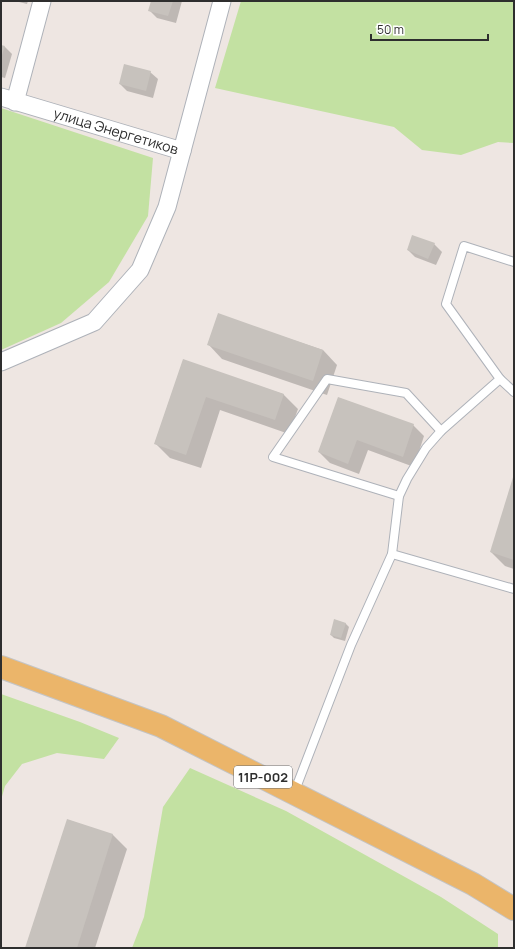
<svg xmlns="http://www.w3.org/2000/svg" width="515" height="949" font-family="Manrope,sans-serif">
	<rect width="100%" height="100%" fill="#eee6e2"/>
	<g fill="#c3e1a2">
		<polygon points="241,1 514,1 514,143 498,142 461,155 422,150 394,127 215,88"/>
		<polygon points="1,108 153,158 148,216 109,282 61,323 1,350"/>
		<polygon points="1,694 80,722 119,738 104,759 57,753 22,764 5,786 1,800"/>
		<polygon points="190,768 286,811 441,897 498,934 498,948 132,948 144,917 163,807"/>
	</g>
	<g fill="#0003">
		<polygon points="15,1 28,1 27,4"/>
		<polygon points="152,1 182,1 176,23 157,18 149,10"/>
		<polygon points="1,46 5,47 12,54 5,78 1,77"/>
		<polygon points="150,72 158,79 153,98 127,91 120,84"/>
		<polygon points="434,244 442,252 436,265 415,257 408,250"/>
		<polygon points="218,315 323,350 337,365 327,395 222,359 208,344"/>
		<polygon points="183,361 283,394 298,409 289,434 220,410 201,468 170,458 155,443"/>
		<polygon points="339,398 413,425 424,436 414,467 368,450 359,474 330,463 319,452"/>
		<polygon points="514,476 514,569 505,566 491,552"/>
		<polygon points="345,623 349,627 345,641 334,638 331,635"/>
		<polygon points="68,820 113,835 127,849 95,948 26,948"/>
	</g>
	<g fill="#c7c2bd">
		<polygon points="151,1 173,1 168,16 148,11"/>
		<polygon points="1,45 5,46 1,58"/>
		<polygon points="124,64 151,71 146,91 119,84"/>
		<polygon points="412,235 435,243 428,259 407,250"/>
		<polygon points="218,313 323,350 313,381 207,345"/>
		<polygon points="183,359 284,394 275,420 206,397 186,455 154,444"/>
		<polygon points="338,397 414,424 403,457 357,440 348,464 318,452"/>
		<polygon points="514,474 514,560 490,552"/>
		<polygon points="334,619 346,623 341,638 330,635"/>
		<polygon points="67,819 113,834 77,948 25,948"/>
	</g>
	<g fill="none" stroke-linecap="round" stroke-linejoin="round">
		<g stroke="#aeb2b9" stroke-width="10">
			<g id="service">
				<polyline points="500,379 514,392"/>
				<polyline points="399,496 273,457 327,379 406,393 441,431"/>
				<polyline points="392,554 514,589"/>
				<polyline points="294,793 351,645 392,554 399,496 407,479 426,448 441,431 500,379 446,304 464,246 514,262"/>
			</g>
		</g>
		<g stroke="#aeb2b9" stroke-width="19">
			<g id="minor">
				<path id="s1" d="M1 97 182 151"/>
				<polyline points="15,102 42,1"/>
				<polyline points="1,362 94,322 140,270 167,207 222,1"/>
			</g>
		</g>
		<g stroke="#c4c4c4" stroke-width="24">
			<polyline id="primary" points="1,667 161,726 473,884 514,909"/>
		</g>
		<use href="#service" stroke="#fff" stroke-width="8"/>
		<use href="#minor" stroke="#fff" stroke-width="17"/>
		<use href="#primary" stroke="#ebb56a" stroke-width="22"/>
	</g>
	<g text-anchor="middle" stroke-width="3" stroke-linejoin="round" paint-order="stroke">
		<rect fill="#fff" stroke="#6d6d6d" stroke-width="1" x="234" y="766" width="58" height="22" rx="3"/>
		<g font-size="13" font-weight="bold" fill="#2e2e2e">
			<text x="263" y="782">11Р-002</text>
		</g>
		<g font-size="14" fill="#2e2e2e" stroke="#fff">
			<text dy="5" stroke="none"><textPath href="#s1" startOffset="120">улица Энергетиков</textPath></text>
		</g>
	</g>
	<rect width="515" height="949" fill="none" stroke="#2e2e2e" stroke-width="4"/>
	<path d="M371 34v6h117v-6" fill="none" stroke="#2e2e2e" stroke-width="2"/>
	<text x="377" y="34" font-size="12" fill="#2e2e2e" stroke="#ffffff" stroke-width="3" paint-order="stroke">50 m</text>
</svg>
